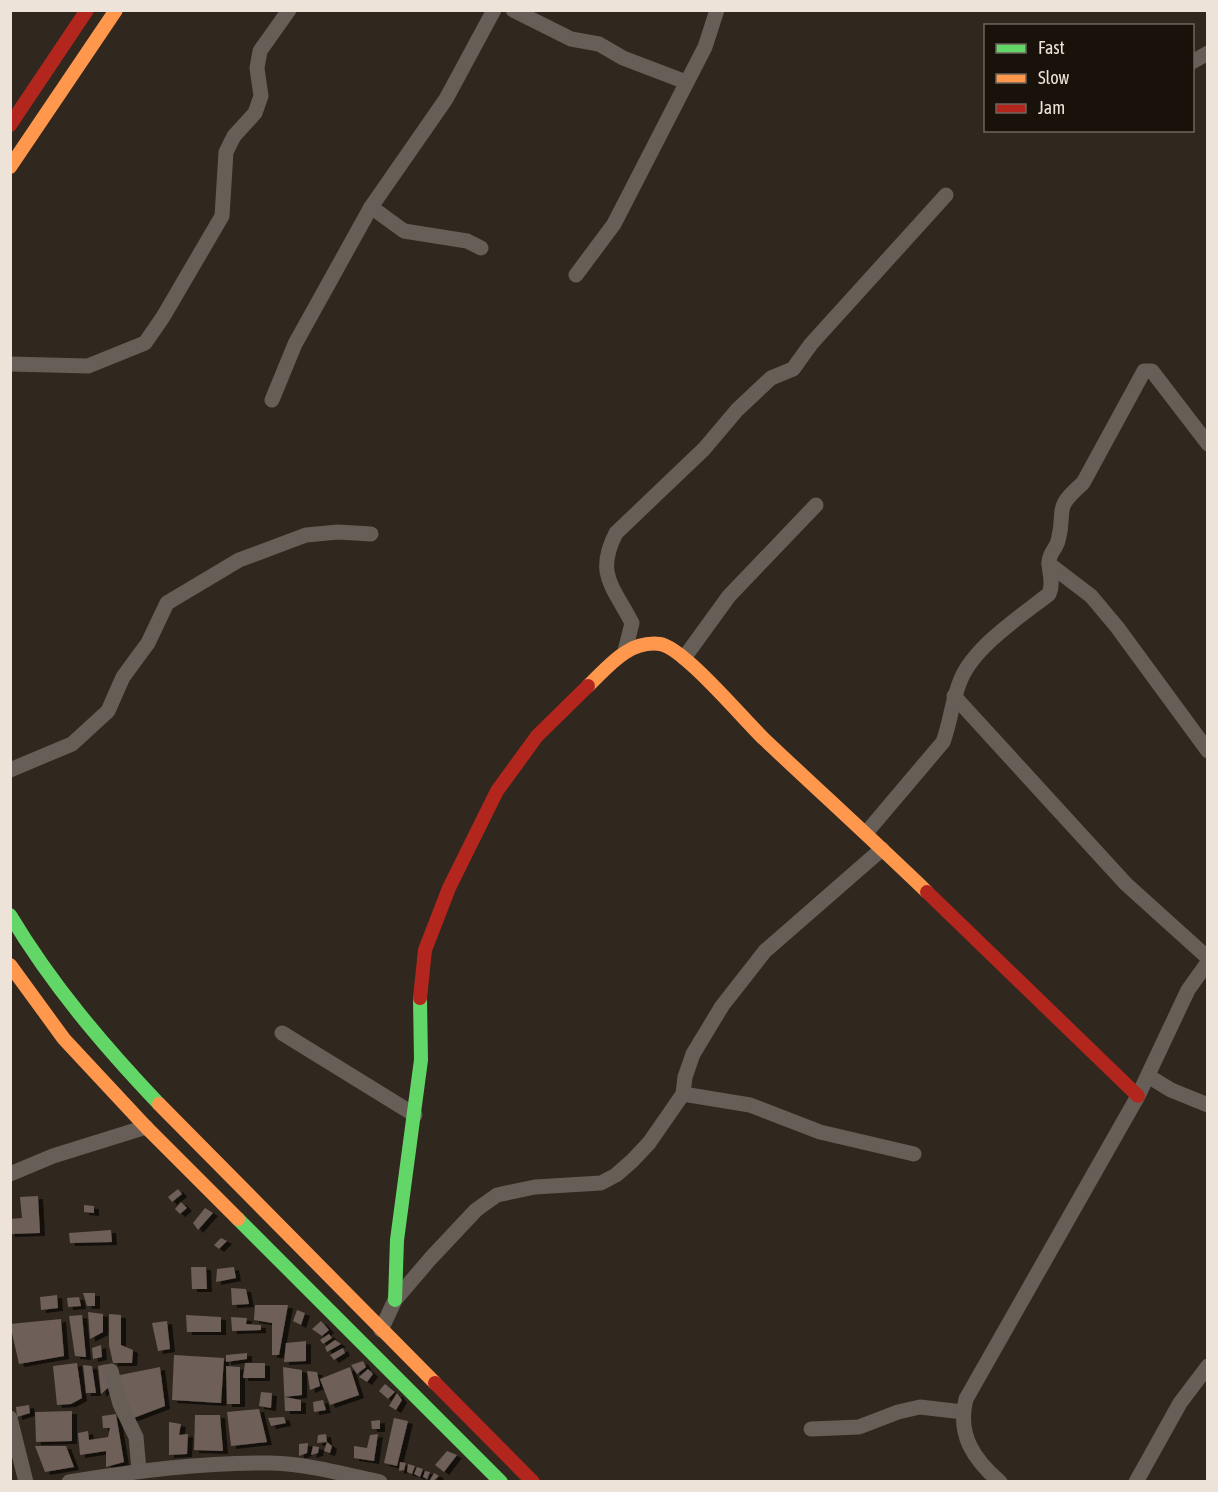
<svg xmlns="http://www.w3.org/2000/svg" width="1218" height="1492" font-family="'Asap Condensed',sans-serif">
	<defs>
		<filter id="shadow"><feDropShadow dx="5" dy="3" stdDeviation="0" flood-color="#0009"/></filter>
	</defs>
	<rect width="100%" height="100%" fill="#30271e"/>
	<g fill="#6e5f59" filter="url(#shadow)">
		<polygon points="178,1189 182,1194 172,1202 168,1197"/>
		<polygon points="38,1196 40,1233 10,1234 10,1219 22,1218 20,1197"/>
		<polygon points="181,1202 187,1208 180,1214 175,1209"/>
		<polygon points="84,1205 94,1206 94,1213 84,1212"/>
		<polygon points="205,1208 213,1213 198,1230 193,1223"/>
		<polygon points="111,1230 112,1242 70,1243 69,1233"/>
		<polygon points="221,1238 227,1241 219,1249 214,1245"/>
		<polygon points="191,1267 206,1267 207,1289 192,1289"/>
		<polygon points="234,1267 236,1278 216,1282 217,1269"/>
		<polygon points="231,1288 246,1289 249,1304 232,1305"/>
		<polygon points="83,1293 95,1293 95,1306 87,1306"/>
		<polygon points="57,1295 58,1308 41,1310 40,1297"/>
		<polygon points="79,1297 81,1306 68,1307 67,1298"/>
		<polygon points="255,1305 288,1305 279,1355 272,1355 272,1323 254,1320"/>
		<polygon points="297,1310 305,1313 301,1325 293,1321"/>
		<polygon points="88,1312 103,1314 103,1332 90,1339"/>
		<polygon points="109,1314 121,1315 121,1345 133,1350 132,1363 113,1363 109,1345"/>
		<polygon points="82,1315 86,1357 75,1356 69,1316"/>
		<polygon points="186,1315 221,1317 221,1332 187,1332"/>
		<polygon points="231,1317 247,1318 246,1324 261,1325 261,1330 232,1331"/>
		<polygon points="61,1319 64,1356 19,1364 10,1324"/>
		<polygon points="167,1321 170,1349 158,1351 152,1323"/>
		<polygon points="321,1321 329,1330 322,1336 312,1329"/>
		<polygon points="329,1334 332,1338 323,1344 320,1340"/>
		<polygon points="335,1340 341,1344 327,1352 325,1347"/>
		<polygon points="306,1341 306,1361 284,1362 286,1343"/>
		<polygon points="101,1345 102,1357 93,1359 92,1348"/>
		<polygon points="343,1348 345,1353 334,1360 330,1355"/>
		<polygon points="247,1353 247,1359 226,1362 226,1355"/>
		<polygon points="174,1355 224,1358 221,1403 172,1400"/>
		<polygon points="363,1361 366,1367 357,1374 351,1365"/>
		<polygon points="77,1363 82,1398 71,1404 57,1405 53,1366"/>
		<polygon points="245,1363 265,1363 265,1378 243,1378"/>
		<polygon points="107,1364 109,1387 101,1394 98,1366"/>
		<polygon points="83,1365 92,1366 96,1393 86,1393"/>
		<polygon points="226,1366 240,1367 240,1404 227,1404"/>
		<polygon points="160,1367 165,1406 131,1419 115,1376"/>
		<polygon points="283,1367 302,1370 302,1395 284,1397 301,1400 301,1411 285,1411"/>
		<polygon points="350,1367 359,1395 330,1405 320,1379"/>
		<polygon points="368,1369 373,1374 367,1382 359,1377"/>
		<polygon points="307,1371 317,1372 320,1386 310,1390"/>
		<polygon points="385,1384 395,1392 388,1399 379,1391"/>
		<polygon points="261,1392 272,1393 271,1408 259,1406"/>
		<polygon points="397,1393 402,1400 396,1410 389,1406"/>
		<polygon points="323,1400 326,1410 314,1412 313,1402"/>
		<polygon points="29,1405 30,1413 17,1417 16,1407"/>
		<polygon points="259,1409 267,1442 231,1446 227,1412"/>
		<polygon points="72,1411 72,1441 36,1442 35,1412"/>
		<polygon points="116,1414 124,1462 106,1467 106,1451 80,1455 78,1433 88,1431 89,1440 108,1437 110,1428 103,1428 102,1416"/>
		<polygon points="195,1415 220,1415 223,1451 194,1450"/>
		<polygon points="284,1417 286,1423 271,1426 268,1418"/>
		<polygon points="394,1418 408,1421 397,1466 384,1463"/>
		<polygon points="380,1420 380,1429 372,1429 371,1421"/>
		<polygon points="169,1422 181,1424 179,1435 188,1434 187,1454 169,1455"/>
		<polygon points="326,1434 327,1442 317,1443 318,1435"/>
		<polygon points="378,1434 374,1461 354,1458 354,1446 367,1448 370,1435"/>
		<polygon points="327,1442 332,1446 330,1453 324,1451"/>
		<polygon points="308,1443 307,1453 299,1456 299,1444"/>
		<polygon points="35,1446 66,1446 74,1467 45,1472"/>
		<polygon points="313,1446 319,1447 318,1453 311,1455"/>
		<polygon points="447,1451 457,1455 444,1472 435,1465"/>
		<polygon points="400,1462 406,1463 404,1470 399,1471"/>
		<polygon points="408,1464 415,1466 412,1474 407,1472"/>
		<polygon points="417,1467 423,1469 420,1477 414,1474"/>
		<polygon points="425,1471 430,1472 427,1479 423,1477"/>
		<polygon points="434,1473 439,1476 432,1482 430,1480"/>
	</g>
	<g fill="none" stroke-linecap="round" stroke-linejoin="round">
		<g stroke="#665e57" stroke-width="15">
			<polyline points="513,10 571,39 599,44 623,58 686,82"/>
			<polyline points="1192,62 1208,53"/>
			<polyline points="371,207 404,231 467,241 481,248"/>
			<polyline points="576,275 614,224 705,47 717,10"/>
			<polyline points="10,364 88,366 145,343 163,317 222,216 226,152 234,136 255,113 261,96 257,68 260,51 289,10"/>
			<polyline points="272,400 295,344 371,207 446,99 494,10"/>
			<polyline points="1049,564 1091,596 1117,627 1208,751"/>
			<path d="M625 651 632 623C613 586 595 574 616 533L704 449 737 410 771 378 793 369 811 344 946 195"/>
			<polyline points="684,658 729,596 816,505"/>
			<polyline points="954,696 1126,884 1208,958"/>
			<polyline points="10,770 72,744 108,711 123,677 148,643 167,603 239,560 306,535 338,532 371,534"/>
			<path d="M866 833 943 742C951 721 952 699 961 679 975 646 1021 616 1049 594 1054 583 1049 574 1049 562 1049 553 1056 549 1058 541 1067 508 1051 511 1083 483L1144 371H1152L1208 444"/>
			<polyline points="282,1033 415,1115"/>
			<polyline points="1148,1076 1171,1090 1208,1105"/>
			<polyline points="683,1094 750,1105 820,1132 914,1154"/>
			<polyline points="10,1174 53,1156 146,1127"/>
			<polyline points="381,1330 395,1300 430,1259 476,1210 497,1195 535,1187 601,1183 616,1175 632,1161 649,1143 683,1094 685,1077 693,1054 722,1006 765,951 882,849"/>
			<polyline points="111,1371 120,1404 136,1437 139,1470"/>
			<polyline points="10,1418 26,1482"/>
			<polyline points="811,1429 859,1427 898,1412 920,1407 963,1412"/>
			<path d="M69 1482C136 1471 203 1462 271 1463 308 1464 344 1474 380 1482"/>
			<path d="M1000 1482C973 1459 957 1434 966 1399L1138 1096 1188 990 1208 962"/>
			<polyline points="1136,1482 1180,1403 1208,1366"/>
		</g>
		<g stroke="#63d668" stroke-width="14">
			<path d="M10 915C52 985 103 1045 159 1104"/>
			<polyline points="238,1219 501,1482"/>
			<polyline points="395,1300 397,1240 421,1060 420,998"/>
		</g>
		<g stroke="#ff974d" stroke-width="14">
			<polyline points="10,167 116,10"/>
			<path d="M588 686C608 667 628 640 660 644 683 647 744 720 764 739 818 790 873 840 927 892"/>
			<polyline points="10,965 64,1039 146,1127 238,1219"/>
			<polyline points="159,1104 435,1383"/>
		</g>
		<g stroke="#b3261e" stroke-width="14">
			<polyline points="10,125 87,10"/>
			<polyline points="927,892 1138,1096"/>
			<polyline points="420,998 425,950 449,888 497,791 537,736 588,686"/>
			<polyline points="435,1383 533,1482"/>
		</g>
	</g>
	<rect width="1218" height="1492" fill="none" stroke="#ede3d9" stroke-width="24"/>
	<rect x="984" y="24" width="210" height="108" fill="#19120b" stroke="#6e665d" stroke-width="1.5"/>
	<rect x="996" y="44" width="30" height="9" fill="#63d668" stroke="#6e665d" stroke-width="1.5"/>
	<text x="1038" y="54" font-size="18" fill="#ede3d9">Fast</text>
	<rect x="996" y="74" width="30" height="9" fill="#ff974d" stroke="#6e665d" stroke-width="1.5"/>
	<text x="1038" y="84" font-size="18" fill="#ede3d9">Slow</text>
	<rect x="996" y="104" width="30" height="9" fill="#b3261e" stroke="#6e665d" stroke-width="1.5"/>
	<text x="1038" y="114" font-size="18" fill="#ede3d9">Jam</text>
</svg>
